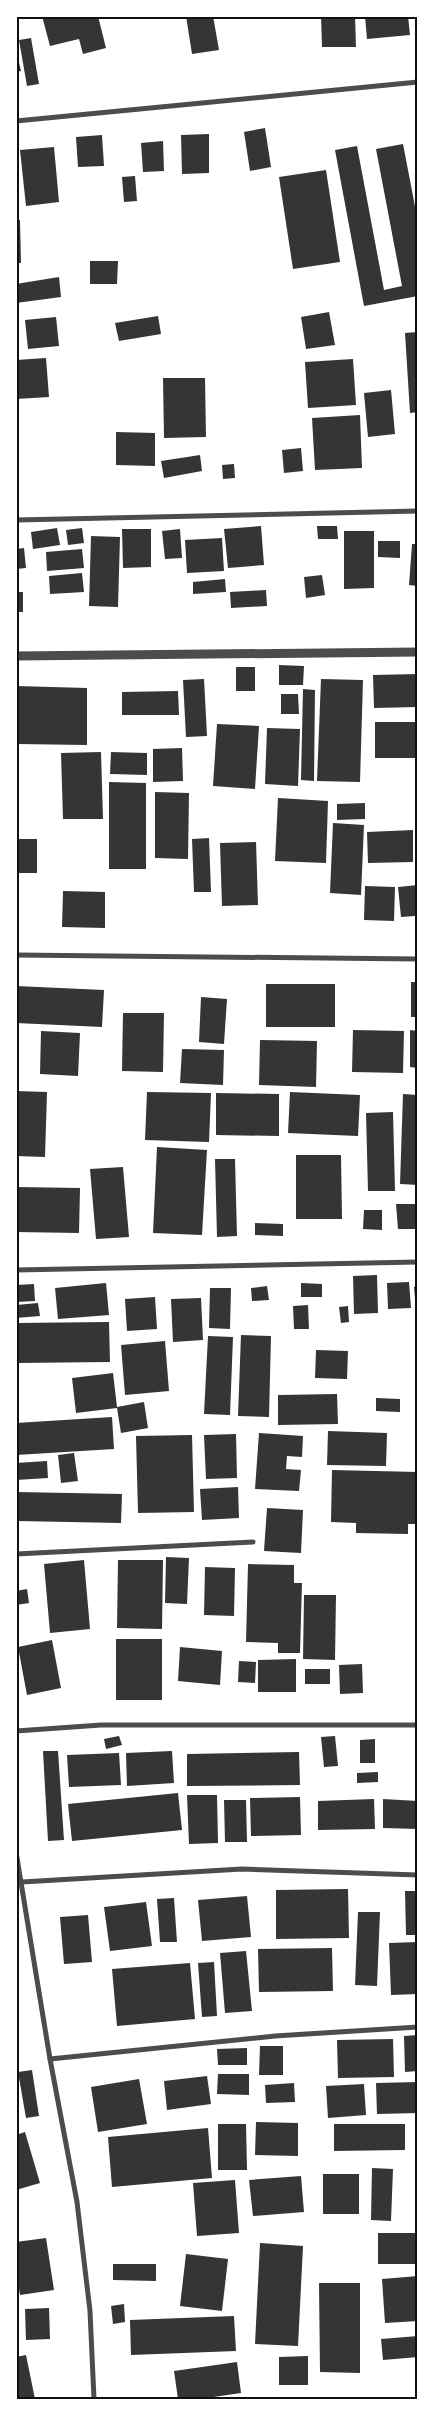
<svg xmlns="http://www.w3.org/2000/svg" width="434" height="2415" font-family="'IBM Plex Sans',sans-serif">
	<rect width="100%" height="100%" fill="#fff"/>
	<g fill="#353535">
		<polygon points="42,16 98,16 106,48 83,54 79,39 50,46"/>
		<polygon points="186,16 213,16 219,50 192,54"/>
		<polygon points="321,16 355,16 356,47 322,47"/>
		<polygon points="365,16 408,16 410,35 367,39"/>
		<polygon points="31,38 39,84 27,86 19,40"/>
		<polygon points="16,50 21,71 16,72"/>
		<polygon points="265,128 271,167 250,171 244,132"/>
		<polygon points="209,134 209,173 182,174 181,135"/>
		<polygon points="102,135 104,166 78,167 76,137"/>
		<polygon points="163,141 164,171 143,172 141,143"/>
		<polygon points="403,144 418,222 418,296 364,306 335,150 357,146 384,290 402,286 376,149"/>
		<polygon points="54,147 59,202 26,206 20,150"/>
		<polygon points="326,170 340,262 293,269 279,177"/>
		<polygon points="135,176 137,201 124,202 122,177"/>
		<polygon points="16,220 20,220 21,263 16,263"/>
		<polygon points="90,261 118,261 117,284 90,284"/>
		<polygon points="59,277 61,297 16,303 16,284"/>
		<polygon points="329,312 335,345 306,349 301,317"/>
		<polygon points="158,316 161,334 119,341 115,323"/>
		<polygon points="56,317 59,346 28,349 25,320"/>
		<polygon points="418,332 418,412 410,413 405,333"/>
		<polygon points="46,358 49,397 16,399 16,360"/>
		<polygon points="353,359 356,405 308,408 305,362"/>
		<polygon points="163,378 205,378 206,437 164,438"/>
		<polygon points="391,390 395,434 368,437 364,393"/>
		<polygon points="360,415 362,468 315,470 312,418"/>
		<polygon points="116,432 155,433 155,466 116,465"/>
		<polygon points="301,448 303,471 284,473 282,450"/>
		<polygon points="200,455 202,471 164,478 161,461"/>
		<polygon points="234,464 235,478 223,479 222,465"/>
		<polygon points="261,526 264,565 228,568 224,529"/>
		<polygon points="317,526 337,526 338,539 318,539"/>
		<polygon points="57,528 60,545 33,549 31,532"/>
		<polygon points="82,528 84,543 68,545 66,530"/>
		<polygon points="122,529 151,529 151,567 123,568"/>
		<polygon points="180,529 182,558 165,559 162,531"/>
		<polygon points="344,531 374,531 374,588 344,589"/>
		<polygon points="91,536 120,537 118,607 89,606"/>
		<polygon points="222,538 224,571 187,573 185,540"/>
		<polygon points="378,541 400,541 400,558 378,557"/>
		<polygon points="412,544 418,544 418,586 409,585"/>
		<polygon points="24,548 26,568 16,569 16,549"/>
		<polygon points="82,549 84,568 47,571 46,552"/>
		<polygon points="82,573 84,592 50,594 49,576"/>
		<polygon points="322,575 325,595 306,598 304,577"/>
		<polygon points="225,579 226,592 193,594 193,582"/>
		<polygon points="266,590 267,606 231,608 230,592"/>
		<rect x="16" y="592" width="7" height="20"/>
		<polygon points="279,665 304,666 303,685 279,685"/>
		<rect x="236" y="667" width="19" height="24"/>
		<polygon points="418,674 418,707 374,708 373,675"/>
		<polygon points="204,679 207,736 186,737 183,680"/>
		<polygon points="321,679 363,680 360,782 317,781"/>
		<polygon points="16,686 87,688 87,745 16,744"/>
		<polygon points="303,689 315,690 314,781 301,780"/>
		<polygon points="178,691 179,715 122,715 122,692"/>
		<polygon points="281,694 298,694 299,714 281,714"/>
		<rect x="375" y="722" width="43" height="36"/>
		<polygon points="217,724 259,726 255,789 213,786"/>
		<polygon points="267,728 300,729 298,786 265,784"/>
		<polygon points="182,748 183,781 153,782 153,749"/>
		<polygon points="101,752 103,819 63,819 61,753"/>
		<polygon points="111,752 147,753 147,775 110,774"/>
		<polygon points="109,782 146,783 146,869 109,869"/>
		<polygon points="155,792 189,793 188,859 155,858"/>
		<polygon points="278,798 328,801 326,863 275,861"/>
		<polygon points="365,803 365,819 337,820 337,804"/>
		<polygon points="333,823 364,825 361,895 330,893"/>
		<polygon points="413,830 413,862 368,863 367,832"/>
		<polygon points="209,838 211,892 194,892 192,839"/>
		<rect x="16" y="839" width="21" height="34"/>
		<polygon points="256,842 258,905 222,906 220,843"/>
		<polygon points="418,885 418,924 416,924 415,916 401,917 398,887"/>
		<polygon points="365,886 395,887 394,921 364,920"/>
		<polygon points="63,891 105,892 105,928 62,927"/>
		<rect x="411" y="982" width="7" height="35"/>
		<rect x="266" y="984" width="69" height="43"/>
		<polygon points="16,986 104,990 102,1027 16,1023"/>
		<polygon points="201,997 227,999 224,1044 199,1042"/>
		<polygon points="123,1013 164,1013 163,1072 122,1071"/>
		<polygon points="353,1030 404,1031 403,1073 352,1072"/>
		<polygon points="410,1030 418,1031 418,1068 410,1067"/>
		<polygon points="41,1031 80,1033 78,1076 40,1074"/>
		<polygon points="260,1040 317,1041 316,1087 259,1085"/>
		<polygon points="182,1049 224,1050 223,1085 180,1083"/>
		<polygon points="16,1091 47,1092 45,1157 16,1156"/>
		<polygon points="147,1092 211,1093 209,1142 145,1140"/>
		<polygon points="290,1092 360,1095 358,1136 288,1133"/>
		<polygon points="216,1093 279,1094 279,1136 216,1135"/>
		<polygon points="403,1094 418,1095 418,1185 400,1184"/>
		<polygon points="393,1112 395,1191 368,1191 366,1113"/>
		<polygon points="157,1147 207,1150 202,1235 153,1233"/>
		<polygon points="296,1155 341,1155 342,1219 296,1219"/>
		<polygon points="215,1159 235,1159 237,1236 217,1237"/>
		<polygon points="123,1167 129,1237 96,1239 90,1169"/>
		<polygon points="16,1187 80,1188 79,1233 16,1232"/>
		<polygon points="396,1204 418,1204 418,1229 398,1229"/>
		<polygon points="364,1210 382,1210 382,1230 363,1229"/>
		<polygon points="255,1223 283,1224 283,1236 255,1235"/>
		<polygon points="377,1275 378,1313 354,1314 353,1276"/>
		<polygon points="409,1282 411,1308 388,1309 387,1283"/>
		<polygon points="106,1283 109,1315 58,1319 55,1288"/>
		<polygon points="301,1283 322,1284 322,1297 301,1297"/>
		<polygon points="34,1284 35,1301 16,1302 16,1285"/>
		<polygon points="267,1286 269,1300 252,1301 251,1288"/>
		<polygon points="418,1286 418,1310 416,1310 414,1287"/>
		<polygon points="210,1288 231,1288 230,1329 209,1328"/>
		<polygon points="155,1297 157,1329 127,1331 125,1299"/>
		<polygon points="201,1298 203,1340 173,1342 171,1299"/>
		<polygon points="38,1303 40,1316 16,1318 16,1305"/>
		<polygon points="308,1305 309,1329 294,1329 293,1306"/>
		<polygon points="348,1306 349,1322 341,1323 339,1307"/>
		<polygon points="109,1322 110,1362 16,1363 16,1323"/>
		<polygon points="241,1335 271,1336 269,1417 238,1416"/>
		<polygon points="208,1336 233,1337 230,1415 204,1414"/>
		<polygon points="165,1341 169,1391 125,1395 121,1345"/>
		<polygon points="316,1350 348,1351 347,1379 315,1378"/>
		<polygon points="113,1373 117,1407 144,1402 148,1428 121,1433 117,1408 76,1413 72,1378"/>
		<polygon points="337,1394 338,1424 278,1425 278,1395"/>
		<polygon points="376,1398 400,1399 400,1412 376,1411"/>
		<polygon points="112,1417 114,1449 16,1455 16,1423"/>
		<polygon points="328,1431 387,1433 386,1466 327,1465"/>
		<polygon points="259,1433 303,1436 302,1457 287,1456 286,1469 301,1470 299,1491 255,1489"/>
		<polygon points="236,1434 237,1478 206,1479 204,1435"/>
		<polygon points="192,1435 194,1512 138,1513 136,1436"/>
		<polygon points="74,1453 78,1481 61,1483 58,1455"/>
		<polygon points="47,1461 48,1478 16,1480 16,1463"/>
		<polygon points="332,1470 418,1472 418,1524 408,1524 408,1534 356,1533 356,1523 331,1522"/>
		<polygon points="238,1487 239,1518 202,1520 200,1489"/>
		<polygon points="17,1492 122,1494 121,1523 17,1521"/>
		<polygon points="267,1508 303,1510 301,1553 264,1551"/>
		<polygon points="166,1557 189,1558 187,1604 165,1603"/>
		<polygon points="84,1560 90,1629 50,1633 44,1564"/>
		<polygon points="118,1560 163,1560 162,1629 117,1628"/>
		<polygon points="248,1564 294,1565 294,1583 302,1583 300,1653 278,1653 278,1643 246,1642"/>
		<polygon points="205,1567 235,1568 234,1616 204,1615"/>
		<polygon points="27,1589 29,1603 16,1605 16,1591"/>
		<polygon points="304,1595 336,1595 335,1660 303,1659"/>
		<rect x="116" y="1639" width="46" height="61"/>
		<polygon points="52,1640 61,1688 27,1695 18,1647"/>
		<polygon points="180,1647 222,1651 220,1685 178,1681"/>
		<polygon points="296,1659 296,1692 258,1692 258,1660"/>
		<polygon points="239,1661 256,1662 255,1683 238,1682"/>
		<polygon points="362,1664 363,1693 340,1694 339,1665"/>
		<rect x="305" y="1669" width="25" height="15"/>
		<polygon points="119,1736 122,1745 106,1749 104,1739"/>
		<polygon points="335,1736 338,1766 324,1767 321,1737"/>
		<polygon points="375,1739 375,1763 360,1763 360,1740"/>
		<polygon points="43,1751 58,1751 64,1840 48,1841"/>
		<polygon points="172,1751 174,1783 127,1786 126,1753"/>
		<polygon points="299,1752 300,1785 187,1786 187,1754"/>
		<polygon points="119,1753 121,1785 69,1787 67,1755"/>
		<polygon points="378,1772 378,1782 357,1783 357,1773"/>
		<polygon points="178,1793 182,1830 72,1841 68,1804"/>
		<polygon points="187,1795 217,1795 218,1843 189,1844"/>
		<polygon points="300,1797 301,1835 251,1836 250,1798"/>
		<polygon points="374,1799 375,1829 318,1830 318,1801"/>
		<polygon points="383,1799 418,1801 418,1829 383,1828"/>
		<polygon points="224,1800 246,1800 247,1842 225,1842"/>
		<polygon points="348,1889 349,1938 276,1939 276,1890"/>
		<polygon points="405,1891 418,1891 418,1935 406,1935"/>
		<polygon points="247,1896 251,1937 202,1941 198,1900"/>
		<polygon points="174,1898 177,1942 160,1942 157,1899"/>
		<polygon points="146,1902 152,1946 110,1951 104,1907"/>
		<polygon points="358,1912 380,1912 377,1986 355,1985"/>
		<polygon points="88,1915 92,1962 64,1964 60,1917"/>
		<polygon points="418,1942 418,1994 391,1995 389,1943"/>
		<polygon points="332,1948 333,1991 259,1992 258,1949"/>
		<polygon points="246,1951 252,2011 225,2013 220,1953"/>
		<polygon points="214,1962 217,2016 202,2017 198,1963"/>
		<polygon points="190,1963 195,2019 117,2026 112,1969"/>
		<polygon points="418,2035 418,2071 405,2072 404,2036"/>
		<polygon points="393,2039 394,2077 338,2078 337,2040"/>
		<polygon points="260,2046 283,2046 283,2075 259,2075"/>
		<polygon points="247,2048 247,2065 218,2065 217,2049"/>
		<polygon points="32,2070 39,2116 26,2118 18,2072"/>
		<polygon points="218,2074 249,2074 249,2095 217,2094"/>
		<polygon points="207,2076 211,2104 167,2110 164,2081"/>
		<polygon points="139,2079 147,2124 98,2132 91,2087"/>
		<polygon points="418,2082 418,2113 377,2114 376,2083"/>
		<polygon points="294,2083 295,2102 266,2103 265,2085"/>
		<polygon points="364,2084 366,2115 328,2118 326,2086"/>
		<polygon points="256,2122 298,2123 298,2156 255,2155"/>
		<polygon points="218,2124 246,2124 247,2170 218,2170"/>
		<polygon points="334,2124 405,2124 405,2150 334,2151"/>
		<polygon points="208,2128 212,2178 112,2187 108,2137"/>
		<polygon points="25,2132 40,2183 16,2190 16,2135"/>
		<polygon points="372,2168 393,2169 391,2221 371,2220"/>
		<rect x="323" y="2174" width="36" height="40"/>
		<polygon points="301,2176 304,2212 253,2216 249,2180"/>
		<polygon points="235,2180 239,2233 197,2236 193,2183"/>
		<rect x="378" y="2233" width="40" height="31"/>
		<polygon points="46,2238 54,2290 20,2295 16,2270 16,2242"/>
		<polygon points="260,2243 303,2246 298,2346 255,2344"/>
		<polygon points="186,2254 228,2259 222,2311 180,2306"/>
		<polygon points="113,2264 156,2264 156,2281 113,2280"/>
		<polygon points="418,2276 418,2321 385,2323 382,2279"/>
		<polygon points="319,2283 360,2283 360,2373 320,2372"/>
		<polygon points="124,2304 125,2322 113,2324 111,2306"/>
		<polygon points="49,2308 50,2339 26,2340 25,2309"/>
		<polygon points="234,2316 236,2351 131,2355 130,2320"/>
		<polygon points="418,2336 418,2357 383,2360 381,2339"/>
		<polygon points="26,2355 35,2399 16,2399 16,2357"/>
		<polygon points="308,2356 308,2385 279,2385 279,2357"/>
		<polygon points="237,2362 241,2393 200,2399 178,2399 174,2371"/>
	</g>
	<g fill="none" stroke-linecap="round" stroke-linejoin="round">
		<g stroke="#4c4c4c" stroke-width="5">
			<polyline points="16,121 418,82"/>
			<polyline points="16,520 418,511"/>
			<polyline points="16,955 418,959"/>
			<polyline points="16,1270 418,1262"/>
			<polyline points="16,1554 253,1542"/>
			<polyline points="16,1731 101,1725 418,1725"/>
			<polyline points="16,1852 50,2059 77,2202 90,2311 94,2399"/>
			<polyline points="22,1882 242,1869 418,1875"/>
			<polyline points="50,2059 275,2036 418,2027"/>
		</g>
		<polyline stroke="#4c4c4c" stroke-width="9" points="16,656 418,652"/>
	</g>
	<rect width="434" height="2415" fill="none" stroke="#ffffff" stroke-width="35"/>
	<rect x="18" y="18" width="398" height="2380" fill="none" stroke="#111" stroke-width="2"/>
</svg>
